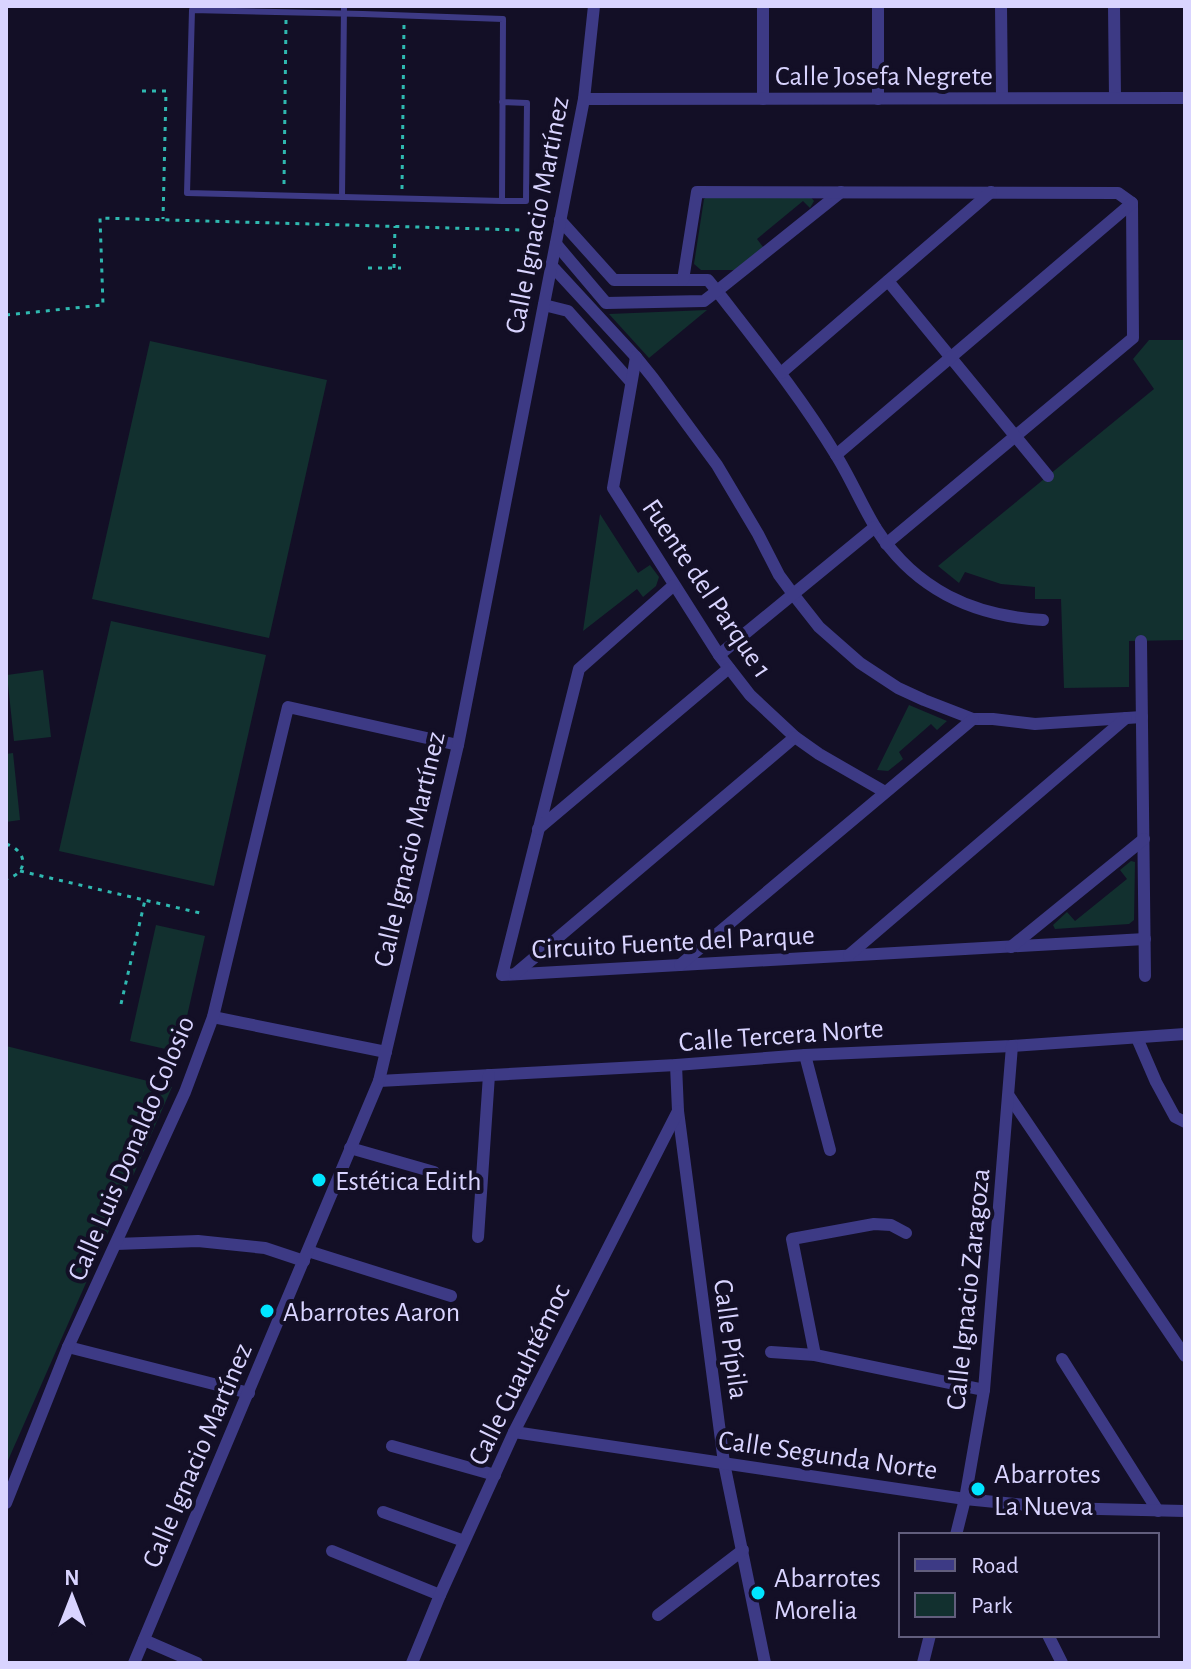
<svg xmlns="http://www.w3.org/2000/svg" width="1191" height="1669" font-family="'Alegreya Sans',sans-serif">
	<rect width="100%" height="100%" fill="#130f26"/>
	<g fill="#12302f">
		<polygon points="710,194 810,196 814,201 810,208 803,201 757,239 763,247 735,270 701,270 694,264 704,199"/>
		<polygon points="707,310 649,358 609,314"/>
		<polygon points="1149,340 1185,340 1185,640 1129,641 1129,687 1064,688 1061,599 1035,599 1035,587 1001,584 965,572 959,583 938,566 1154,389 1133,359"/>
		<polygon points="150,341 327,380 269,638 92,599"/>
		<polygon points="600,514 638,573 650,565 659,577 656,586 643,597 637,589 583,631"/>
		<polygon points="111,621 266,655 214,886 59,851"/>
		<polygon points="43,670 51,737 14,741 7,675"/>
		<polygon points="909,705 947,721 937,730 931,724 899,752 903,759 888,771 877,770"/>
		<polygon points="13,753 20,820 6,822 6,754"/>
		<polygon points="1131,861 1135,862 1134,920 1129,924 1055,929 1053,925 1067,912 1075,921 1127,879 1120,870"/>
		<polygon points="156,925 205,936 179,1052 130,1041"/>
		<polygon points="6,1046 172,1087 6,1465"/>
	</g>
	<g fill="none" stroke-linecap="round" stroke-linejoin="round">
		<g stroke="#2fb8b0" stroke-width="3" stroke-dasharray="4 6" stroke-linecap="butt">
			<polyline points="142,91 166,91 163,219"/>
			<polyline points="284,184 286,20"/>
			<polyline points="402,189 404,24"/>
			<polyline points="368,268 401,268"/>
			<polyline points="394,268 395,226"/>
			<polyline points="6,315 103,305 100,218 520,230"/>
			<path d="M6 844C28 851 29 873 6 879"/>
			<polyline points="20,871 200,913"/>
			<polyline points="121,1004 145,900"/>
		</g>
		<g stroke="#3d3a85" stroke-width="6">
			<polyline points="342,197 344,6"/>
			<polyline points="502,201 503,19 363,14 192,10 187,193 502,201 526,201 527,103 502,102"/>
		</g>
		<g stroke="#3d3a85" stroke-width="12">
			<polyline points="763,6 763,99"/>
			<polyline points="878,6 878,99"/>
			<polyline points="1001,6 1002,98"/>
			<polyline points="1114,6 1115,98"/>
			<polyline points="584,99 1185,98"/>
			<path d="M841 192 717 291C758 344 801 397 836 455 851 479 862 506 877 530 916 590 973 616 1043 620"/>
			<polyline points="556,244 606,303 704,301 717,291 708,280 614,280 560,220"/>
			<polyline points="551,265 636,357 653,378 717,465 758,534 779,575 793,594 819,627 860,663 898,688 924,700 973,719 993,719 1035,724 1142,717"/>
			<polyline points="683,280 697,192 1118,193 1132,203 1133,338 886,544"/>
			<polyline points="888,281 1048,476"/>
			<polyline points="544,305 568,311 631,382"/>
			<polyline points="636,357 613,488 719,655 750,695 795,737 819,754 885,792"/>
			<polyline points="781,373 991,192"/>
			<polyline points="836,455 1132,203"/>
			<polyline points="674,585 579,669 502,975 1145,939"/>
			<polyline points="1141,641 1145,976"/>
			<polyline points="719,655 875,527"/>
			<polyline points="538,829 729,668"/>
			<polyline points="1011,947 1144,839"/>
			<polyline points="849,955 1126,718"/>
			<polyline points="680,965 973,719"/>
			<polyline points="515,974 795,737"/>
			<polyline points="213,1017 386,1052"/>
			<polyline points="1137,1038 1156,1082 1175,1117 1185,1122"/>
			<polyline points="805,1055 830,1150"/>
			<polyline points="676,1065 678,1111 724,1463 765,1663"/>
			<polyline points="379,1081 676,1065 805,1055 1012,1046 1185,1034"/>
			<polyline points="1009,1096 1185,1356"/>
			<polyline points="350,1148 434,1172"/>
			<polyline points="478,1237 489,1075"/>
			<polyline points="116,1244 198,1241 265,1248 304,1261"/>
			<polyline points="308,1251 451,1296"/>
			<polyline points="68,1347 249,1393"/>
			<polyline points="771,1352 815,1355 984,1390"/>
			<polyline points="815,1355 792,1239 874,1224 891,1225 906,1233"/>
			<polyline points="1062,1359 1158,1511"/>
			<polyline points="514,1432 965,1499 1056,1508 1185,1511"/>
			<polyline points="392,1446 495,1475"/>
			<polyline points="6,1503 68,1347 185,1092 213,1017 288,707 458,745"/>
			<polyline points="383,1512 464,1541"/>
			<polyline points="956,1535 965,1499 984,1390 1012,1046"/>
			<polyline points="332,1551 440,1595"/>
			<polyline points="658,1615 743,1550"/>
			<polyline points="1048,1635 1062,1663"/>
			<polyline points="144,1640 197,1663"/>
			<polyline points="134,1663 379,1081 458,745 584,99 594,6"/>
			<polyline points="412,1663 440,1595 514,1432 678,1111"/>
			<polyline points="923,1663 930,1635"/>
		</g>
	</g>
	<g fill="#00e5ff" stroke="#130f26" stroke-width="3">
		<circle cx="319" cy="1180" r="8"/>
		<circle cx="267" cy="1311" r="8"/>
		<circle cx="978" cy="1489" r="8"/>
		<circle cx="758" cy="1593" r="8"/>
	</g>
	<g text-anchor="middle" stroke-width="8" stroke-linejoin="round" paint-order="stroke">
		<g font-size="28" fill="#d9d4ff" stroke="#130f26">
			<text x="884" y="85">Calle Josefa Negrete</text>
			<text transform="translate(536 215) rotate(-79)" y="10">Calle Ignacio Martínez</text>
			<text transform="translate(708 588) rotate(56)" y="10">Fuente del Parque 1</text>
			<text transform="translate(408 849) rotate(-77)" y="10">Calle Ignacio Martínez</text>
			<text transform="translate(673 941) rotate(-3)" y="10">Circuito Fuente del Parque</text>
			<text transform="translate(781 1034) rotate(-4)" y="10">Calle Tercera Norte</text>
			<text transform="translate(130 1148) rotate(-67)" y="10">Calle Luis Donaldo Colosio</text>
			<text transform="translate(967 1289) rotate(-84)" y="10">Calle Ignacio Zaragoza</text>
			<text transform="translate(732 1339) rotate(82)" y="10">Calle Pípila</text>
			<text transform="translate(518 1374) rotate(-64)" y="10">Calle Cuauhtémoc</text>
			<text transform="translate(828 1454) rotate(8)" y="10">Calle Segunda Norte</text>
			<text transform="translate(196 1455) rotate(-67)" y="10">Calle Ignacio Martínez</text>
		</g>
		<g font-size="28" fill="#d9d4ff" stroke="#130f26" text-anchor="start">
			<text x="335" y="1190">Estética Edith</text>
			<text x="283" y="1321">Abarrotes Aaron</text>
			<text x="994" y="1483">Abarrotes<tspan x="994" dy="32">La Nueva</tspan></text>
			<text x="774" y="1587">Abarrotes<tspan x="774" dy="32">Morelia</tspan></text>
		</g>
	</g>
	<rect width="1191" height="1669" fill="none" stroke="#d9d4ff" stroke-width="16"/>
	<rect x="899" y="1533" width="260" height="104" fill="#130f26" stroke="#625e7d" stroke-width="2"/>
	<rect x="915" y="1559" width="40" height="12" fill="#3d3a85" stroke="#625e7d" stroke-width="2"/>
	<text x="971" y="1573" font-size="24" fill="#d9d4ff">Road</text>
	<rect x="915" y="1593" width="40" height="24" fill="#12302f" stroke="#625e7d" stroke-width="2"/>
	<text x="971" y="1613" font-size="24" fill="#d9d4ff">Park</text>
	<g transform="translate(72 1597)" stroke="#130f26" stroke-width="6" paint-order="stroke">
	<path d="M0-6L14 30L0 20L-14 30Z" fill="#d9d4ff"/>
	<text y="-12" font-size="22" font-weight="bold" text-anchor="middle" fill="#d9d4ff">N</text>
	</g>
</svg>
